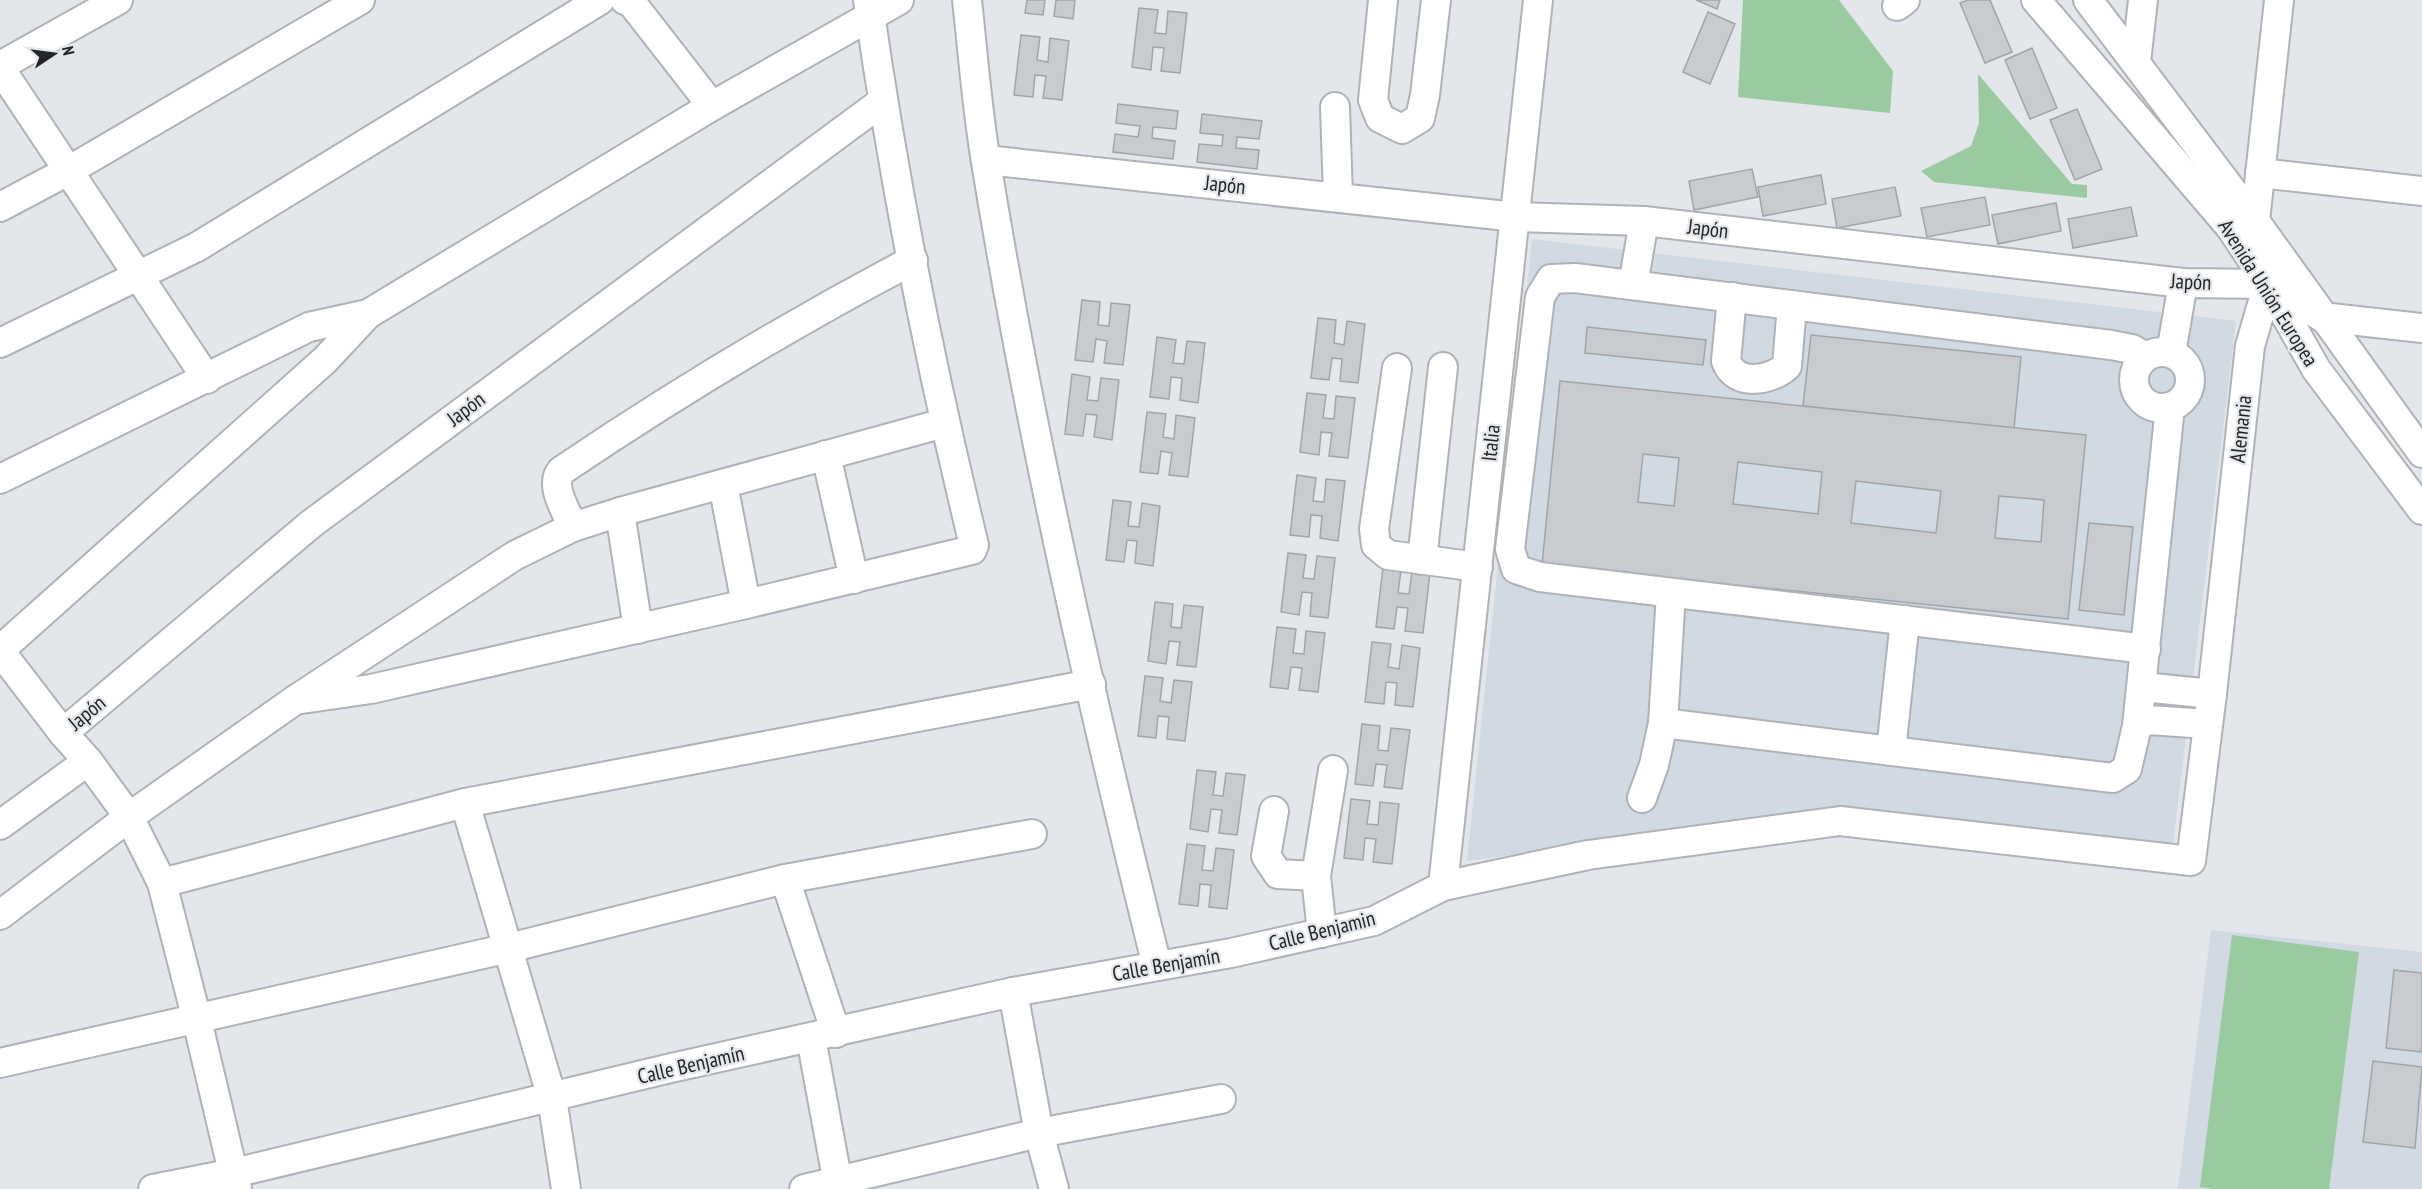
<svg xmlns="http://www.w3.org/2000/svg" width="2422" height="1189" font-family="'PT Sans Narrow',sans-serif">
	<rect width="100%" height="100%" fill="#e3e6ea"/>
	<g fill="#d1d9e3">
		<polygon points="1532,239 2236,321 2173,845 1830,812 1467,861"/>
		<polygon points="2211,930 2422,952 2422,1189 2178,1189"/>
	</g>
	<g fill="#9acaa0">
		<polygon points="1743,0 1839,0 1893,71 1890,113 1738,97"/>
		<polygon points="1978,74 2072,184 2087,185 2087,198 1934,182 1921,171 1971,146 1979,123"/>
		<polygon points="2232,935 2359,952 2329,1189 2214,1189 2200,1187"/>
	</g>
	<g fill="#c8cbcf" stroke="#a2a5a8" stroke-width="1.5" fill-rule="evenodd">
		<polygon points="1027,0 1045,0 1043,15 1025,13"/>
		<polygon points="1056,0 1075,0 1073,19 1054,16"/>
		<polygon points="1696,0 1720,0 1717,9"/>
		<polygon points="1968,0 1990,0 2012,52 1985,63 1960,3"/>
		<polygon points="1139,8 1158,10 1155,33 1166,34 1168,11 1187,13 1180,73 1161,71 1164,48 1153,47 1151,70 1132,67"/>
		<polygon points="1708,12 1735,24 1710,84 1683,72"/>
		<polygon points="1021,35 1040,37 1037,60 1048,62 1050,38 1069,41 1062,100 1043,98 1046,76 1035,75 1033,97 1014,95"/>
		<polygon points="2032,48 2057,108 2030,119 2005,60"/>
		<polygon points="1118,104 1178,111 1176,129 1153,127 1152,138 1175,141 1173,159 1113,152 1115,134 1138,137 1140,126 1116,123"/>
		<polygon points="2077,109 2102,169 2075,180 2050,120"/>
		<polygon points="1202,114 1262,121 1259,139 1237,137 1236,148 1259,150 1257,169 1197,162 1199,144 1222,146 1223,135 1200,133"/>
		<polygon points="1752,169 1758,197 1694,210 1689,181"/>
		<polygon points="1821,175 1826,204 1763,216 1758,187"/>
		<polygon points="1895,187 1901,216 1837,228 1832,199"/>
		<polygon points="1985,197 1990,225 1927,237 1921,208"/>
		<polygon points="2056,203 2061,231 1998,244 1992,215"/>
		<polygon points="2131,207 2137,236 2073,248 2068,219"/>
		<polygon points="1082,300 1100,302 1098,325 1109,326 1111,303 1130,305 1123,365 1104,363 1107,341 1096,339 1093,362 1075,360"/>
		<polygon points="1318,318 1336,320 1334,343 1344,345 1347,321 1365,324 1358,383 1340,381 1342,359 1332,358 1329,380 1311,378"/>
		<polygon points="1587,327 1706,340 1703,365 1585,353"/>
		<polygon points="1811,335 2021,357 2014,428 1803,406"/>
		<polygon points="1157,337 1176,340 1173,363 1184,364 1187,341 1205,343 1198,403 1180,400 1182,378 1171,377 1169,399 1150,397"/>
		<polygon points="1072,374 1090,377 1087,400 1098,401 1101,378 1119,380 1112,440 1094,437 1097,415 1086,414 1083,436 1065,434"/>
		<path d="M1560 381 2086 435 2068 619 1542 565ZM1643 454 1679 458 1674 506 1638 502ZM1738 462 1822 472 1818 514 1733 504ZM1856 481 1941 491 1936 533 1851 523ZM1999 496 2044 500 2041 542 1995 538Z"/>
		<polygon points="1307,393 1326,395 1323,418 1334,419 1336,396 1355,398 1348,458 1329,456 1332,433 1321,432 1319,455 1300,452"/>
		<polygon points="1147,412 1166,414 1163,437 1174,439 1176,415 1195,418 1188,477 1169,475 1172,453 1161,451 1158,474 1140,472"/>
		<polygon points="1297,475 1316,478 1313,501 1324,502 1326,479 1345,481 1338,541 1320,538 1322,516 1311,515 1309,537 1290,535"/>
		<polygon points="1113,500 1131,502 1128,526 1139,527 1142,503 1160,506 1153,566 1135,563 1137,541 1127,540 1124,562 1106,560"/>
		<polygon points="2089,523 2133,527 2124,615 2079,610"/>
		<polygon points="1288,553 1306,555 1303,578 1314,579 1317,556 1335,558 1328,618 1310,616 1312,593 1302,592 1299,615 1281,612"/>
		<polygon points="1383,567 1401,570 1398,593 1409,594 1412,571 1430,573 1423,633 1405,631 1408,608 1397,607 1394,629 1376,627"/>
		<polygon points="1155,602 1173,604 1171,627 1181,628 1184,605 1203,607 1196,667 1177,665 1180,642 1169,641 1166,664 1148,661"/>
		<polygon points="1277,627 1296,629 1293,653 1304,654 1306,631 1325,633 1318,692 1299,690 1302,668 1291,667 1288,689 1270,687"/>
		<polygon points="1372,642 1391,644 1388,667 1399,669 1402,645 1420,648 1413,707 1395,705 1397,683 1386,682 1384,704 1365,702"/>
		<polygon points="1145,676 1163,678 1160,701 1171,703 1174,680 1192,682 1185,741 1167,739 1169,717 1158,716 1156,738 1138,736"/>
		<polygon points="1362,724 1380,726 1378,750 1388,751 1391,728 1410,730 1402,789 1384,787 1387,765 1376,764 1373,786 1355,784"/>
		<polygon points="1197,770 1216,772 1213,795 1223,796 1226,773 1245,775 1237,835 1219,833 1222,810 1211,809 1208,832 1190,829"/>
		<polygon points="1351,799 1370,801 1367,824 1378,825 1380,802 1399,804 1392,864 1373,862 1376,839 1365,838 1363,860 1344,858"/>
		<polygon points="1187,844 1205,846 1202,870 1213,871 1216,848 1234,850 1227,909 1209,907 1211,885 1200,884 1198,906 1179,904"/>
		<polygon points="2394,970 2422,973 2422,1052 2386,1048"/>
		<polygon points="2373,1061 2422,1067 2415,1148 2363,1142"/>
	</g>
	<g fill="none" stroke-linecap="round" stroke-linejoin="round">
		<g stroke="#afb2b6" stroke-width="32">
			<g id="minor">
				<polyline points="625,0 631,2 712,106"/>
				<path d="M967 0C973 54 977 109 986 162 1030 432 1091 701 1157 966"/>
				<polyline points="1383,0 1373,100 1380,118 1402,129 1420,118 1425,95 1436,0"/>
				<polyline points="2036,0 2231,228 2268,284 2316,369 2422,510"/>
				<polyline points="2088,0 2255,221 2422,453"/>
				<polyline points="1897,6 1905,0"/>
				<polyline points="2136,62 2143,0"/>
				<polyline points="0,66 118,0"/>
				<polyline points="0,68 207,379"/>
				<polyline points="1335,107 1338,197"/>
				<polyline points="986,160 1516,217 1644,221 2183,283 2268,284 2322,317 2422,328"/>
				<polyline points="2260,173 2422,191"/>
				<polyline points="0,207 68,171 360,0"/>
				<polyline points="1633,285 1644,221"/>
				<path d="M1732 297 1726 361C1735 387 1771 381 1787 366L1792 305"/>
				<polyline points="0,343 197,247 600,0"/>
				<circle cx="2162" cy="380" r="28"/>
				<polyline points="2171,353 2183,283"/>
				<polyline points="2145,357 2132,349 2111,345 1575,278 1551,279 1540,297 1510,549 1516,569 1540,577 2146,649"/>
				<polyline points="1397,368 1374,529 1376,545 1388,555 1478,567"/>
				<polyline points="826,455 854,579"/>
				<polyline points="0,479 309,327 368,314 712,106 899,0"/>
				<polyline points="723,484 746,604"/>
				<polyline points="620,512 638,629"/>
				<path d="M573 527C567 512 549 486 561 471 675 394 791 324 913 260"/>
				<polyline points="1422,560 1443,367"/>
				<polyline points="0,650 325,360 368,314"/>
				<polyline points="0,651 63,733 88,761 129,817 162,883 197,1020 237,1189"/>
				<polyline points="2143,687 2212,694"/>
				<path d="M295 700 371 689 746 604 972 550 974 545C930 365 894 183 868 0"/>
				<polyline points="1663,723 2113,778 2127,769 2137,726 2148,720 2208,724"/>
				<polyline points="2137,726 2170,407"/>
				<polyline points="63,733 311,524 883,101"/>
				<polyline points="1891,751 1905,620"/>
				<polyline points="1642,798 1654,765 1663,723 1671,593"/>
				<polyline points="465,803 552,1098 566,1189"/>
				<polyline points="1274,811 1266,856 1278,874 1316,876"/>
				<polyline points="0,825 88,761"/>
				<polyline points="785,879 836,1033"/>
				<polyline points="162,883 465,803 1091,684"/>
				<polyline points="1443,886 1538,0"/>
				<polyline points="0,915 129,817 295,700 514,556 573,527 620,512 944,423"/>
				<polyline points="1322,933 1316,876 1333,770"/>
				<polyline points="1013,992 1039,1133 1054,1189"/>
				<polyline points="811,1038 839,1189"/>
				<polyline points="0,1063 509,948 785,879 1032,834"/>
				<polyline points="153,1189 234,1173 671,1068 1013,992 1231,953 1374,921 1443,886 1588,855 1840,821 2191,861 2212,694 2250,346 2268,284 2255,221 2279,0"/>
				<polyline points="804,1189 1039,1133 1221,1099"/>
			</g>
		</g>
		<use href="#minor" stroke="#fff" stroke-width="28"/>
	</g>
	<g text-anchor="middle" stroke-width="4.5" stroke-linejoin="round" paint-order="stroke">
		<g font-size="21" fill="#232526" stroke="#e3e6ea">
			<text transform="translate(1225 185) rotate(6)" y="7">Japón</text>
			<text transform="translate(1708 229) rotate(7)" y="7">Japón</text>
			<text transform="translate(2191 282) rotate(3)" y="7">Japón</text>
			<text transform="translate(2268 293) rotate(58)" y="7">Avenida Unión Europea</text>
			<text transform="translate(466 409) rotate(-37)" y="7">Japón</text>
			<text transform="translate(2241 429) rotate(-84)" y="7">Alemania</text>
			<text transform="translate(1491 443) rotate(-84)" y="7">Italia</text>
			<text transform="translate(87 713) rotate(-40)" y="7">Japón</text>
			<text transform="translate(1322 931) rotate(-14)" y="7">Calle Benjamin</text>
			<text transform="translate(1166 965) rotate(-10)" y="7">Calle Benjamín</text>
			<text transform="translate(691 1065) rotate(-13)" y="7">Calle Benjamín</text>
		</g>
	</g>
	<g transform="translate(54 54) rotate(77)" stroke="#e3e6ea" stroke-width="4.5" paint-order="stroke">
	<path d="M0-4.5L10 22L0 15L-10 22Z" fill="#232526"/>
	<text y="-9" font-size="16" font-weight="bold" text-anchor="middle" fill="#232526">N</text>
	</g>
</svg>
